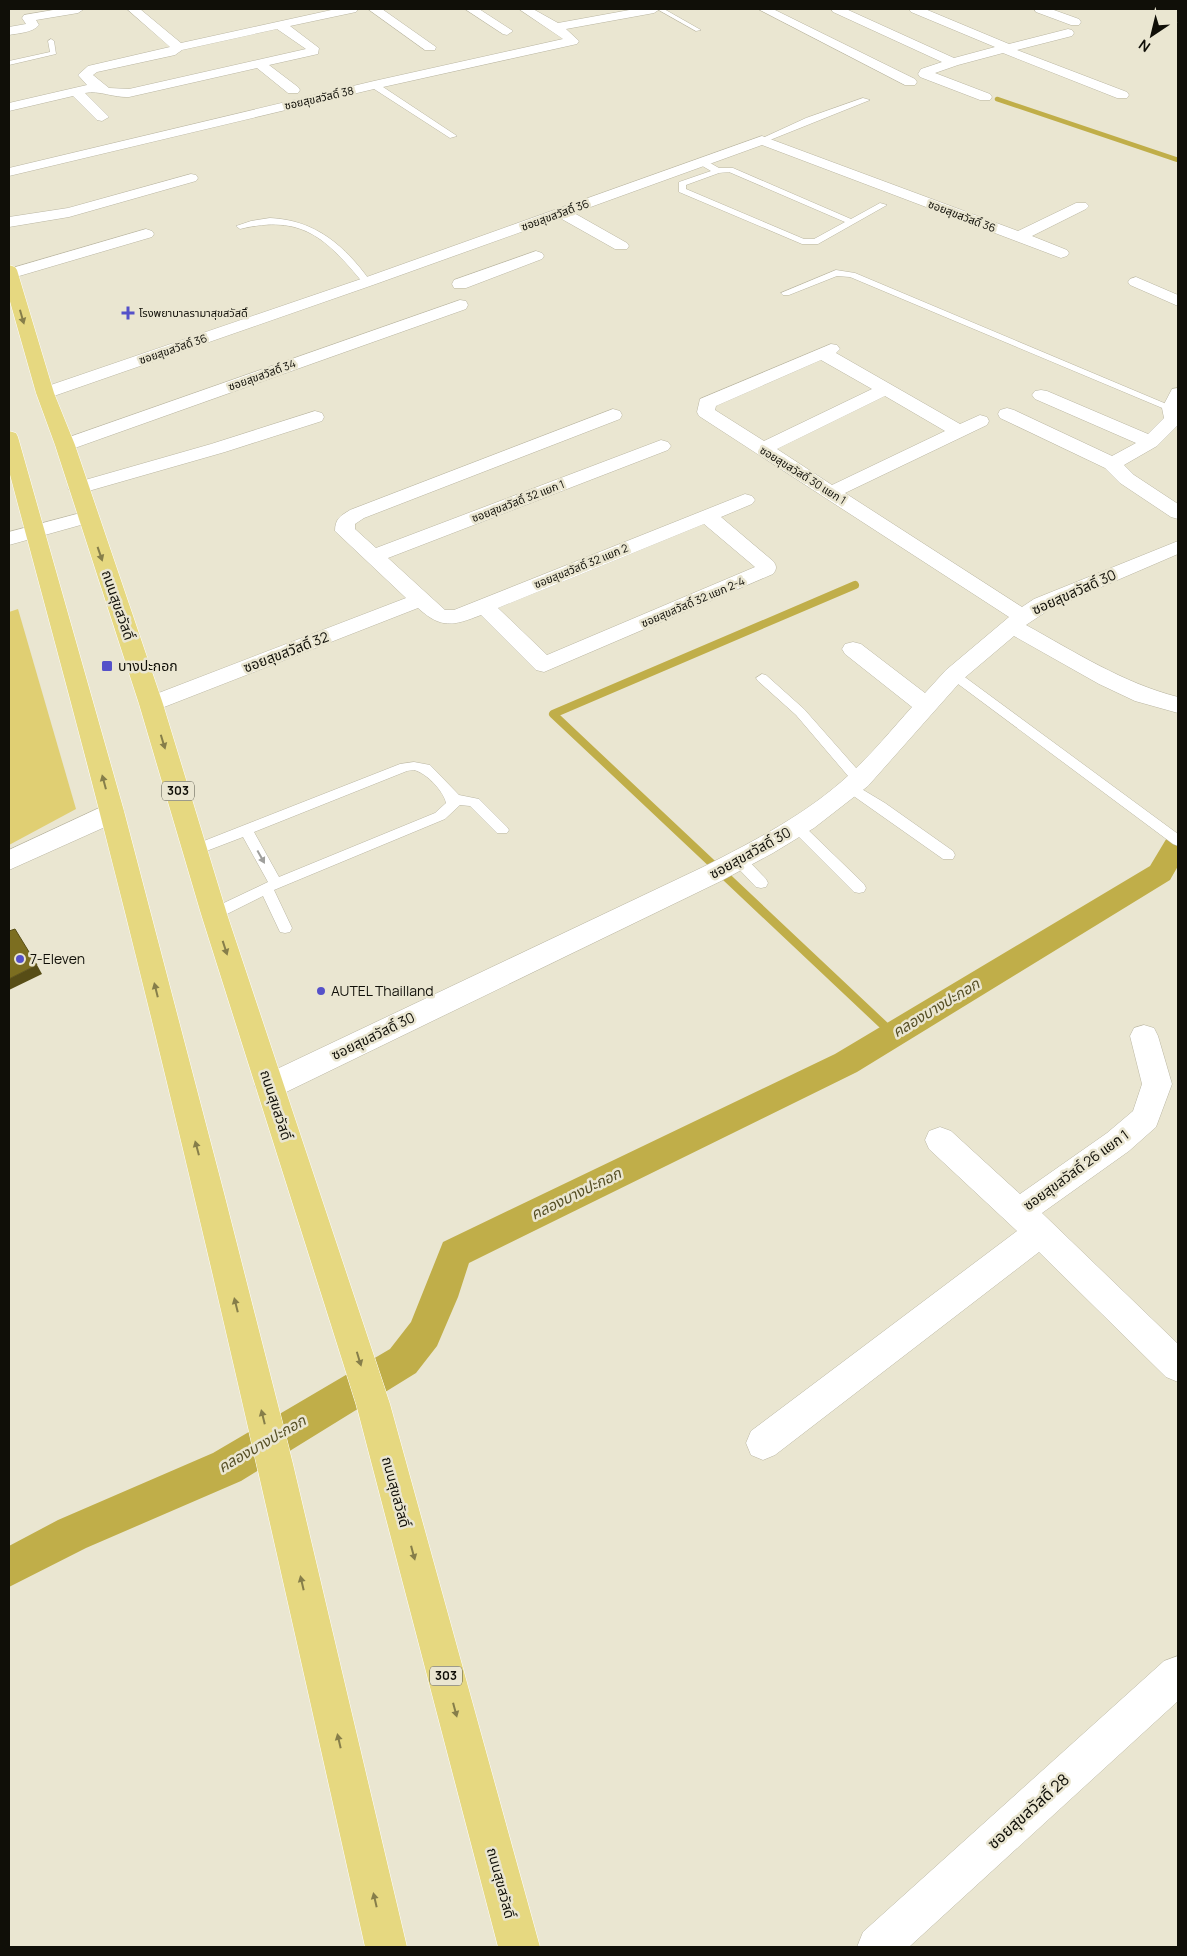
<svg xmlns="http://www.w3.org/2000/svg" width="1187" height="1956" font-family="Manrope,'Noto Sans Thai',sans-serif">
	<rect width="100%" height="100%" fill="#eae6d1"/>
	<polygon fill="#e0cf73" points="18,609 76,809 9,845 9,612"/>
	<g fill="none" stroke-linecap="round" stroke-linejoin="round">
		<polyline stroke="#c0ae49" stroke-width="4.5" points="997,99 1178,160"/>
		<polyline stroke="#c0ae49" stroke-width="8" points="722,873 553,714 855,585"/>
		<polyline stroke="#c0ae49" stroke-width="9" points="720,871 893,1034"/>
		<polygon fill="#c0ae49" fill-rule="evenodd" points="1178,833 1178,866 1170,880 857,1072 469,1263 458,1297 437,1346 416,1373 241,1481 86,1548 9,1587 9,1546 58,1520 213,1453 390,1349 411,1322 443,1242 835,1054 1150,866 1168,836"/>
		<g stroke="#bab6a2" stroke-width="1">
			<g id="service">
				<polygon points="657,9 664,9 701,30 696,31"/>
				<polygon points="51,39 54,41 56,54 9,65 9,61 50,52 48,41"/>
				<polygon points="371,83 377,83 457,136 450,138 371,87"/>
				<polygon points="863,98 870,100 765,142 758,140 806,118"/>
				<path d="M699 160H705L719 168H733L851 219 880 203 887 205 818 244H802L679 192V182L711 171 699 164ZM729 172 845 222 814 239H804L686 189V185L719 173Z"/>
				<path d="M270 218C316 220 345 246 371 282L367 285 364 284C326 238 302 214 240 229L236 226 251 221Z"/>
				<polygon points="836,270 855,273 1176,408 1171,411 1167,410 850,277 837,276 789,295 783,295 781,293"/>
				<polygon points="954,671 958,672 1178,834 1178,846 1173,844 950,678 948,675"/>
				<polygon points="762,674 766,675 804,709 864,777 866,780 864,783 854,783 796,715 758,681 756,678"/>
				<path d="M414 762 430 765 459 795 479 799 507 827 509 830 507 833H497L470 806 460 805 445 819 274 890 292 928 290 932 285 933 280 932 263 896 219 918 214 919 209 918 207 914 209 910 268 882 243 837 196 855 191 854 189 850 191 846 400 764ZM414 770C427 773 444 792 446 803L435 813 279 877 254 832 407 771Z"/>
				<polygon points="850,782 885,803 953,851 955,855 953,859 943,859 845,790 843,787 845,784"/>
				<polygon points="797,822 802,824 864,884 866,888 864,892 859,893 854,892 792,830 790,827 792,824"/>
				<polygon points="739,855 744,856 766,879 768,883 766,887 761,888 756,887 734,864 732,860 734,856"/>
			</g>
		</g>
		<g stroke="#bab6a2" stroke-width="1">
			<g id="minor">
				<path d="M59 9H84L78 13 36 20 39 25C32 33 19 33 9 35V27L26 24 22 18 24 15Z"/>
				<path d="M127 9H140L181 43 336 9H358L356 12 290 26 319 48 318 54 269 65 298 87 300 90 298 93H288L257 68 129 97C114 98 99 90 85 93L109 117 102 121 97 120 73 96 9 111V103L87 85 78 75 88 66 170 47ZM277 29 306 49 129 89 109 88 93 75 97 72 175 55 182 50Z"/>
				<polygon points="368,9 382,9 436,47 435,50 425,50"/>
				<polygon points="465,9 479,9 513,31 507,35 503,34"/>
				<polygon points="519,9 533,9 558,23 635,9 660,9 654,13 566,29 579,41 577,44 374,89 9,176 9,168 374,81 563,39"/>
				<polygon points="758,9 773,9 915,79 917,82 915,85 905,85"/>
				<polygon points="831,9 846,9 954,58 995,47 911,12 909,9 925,9 1009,44 1068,29 1072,30 1074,33 1072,36 1017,50 1127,92 1129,95 1127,98 1117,98 1003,53 958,65 935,73 990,94 992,97 990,100 980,100 920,77 918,74 921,69 942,62 833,12"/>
				<polygon points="1034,9 1051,9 1079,19 1081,22 1079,25 1071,25 1036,12"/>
				<polygon points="762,136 1018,231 1076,203 1086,203 1089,206 1086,209 1032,236 1067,250 1069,253 1067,256 1061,258 762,145 574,213 627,243 629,246 627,249 615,249 560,218 373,285 51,397 45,398 39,397 36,393 39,389 361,279"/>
				<polygon points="191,174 196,175 198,178 196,181 69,217 9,227 9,217 68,208"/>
				<polygon points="146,229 152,231 154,234 152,237 9,279 9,269"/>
				<polygon points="536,251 542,253 544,256 542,259 466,288 454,288 452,284 454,280"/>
				<polygon points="1136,277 1178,295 1178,306 1130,285 1128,282 1130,279"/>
				<polygon points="460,300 466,301 468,305 466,309 72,449 65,451 58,449 55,445 58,441"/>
				<path d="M831 344 837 345 840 349 836 353 960 424 980 415 987 417 989 421 987 425 845 493 1022 607 1034 599 1178 541V554L1050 609 1026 625C1075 652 1123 683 1178 697V713L1135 701 1099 684 1014 636 962 680 868 786 814 828 773 853 721 881 280 1095 270 1098 260 1095 255 1086 260 1077 703 867C754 841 807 814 850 774 872 754 892 729 912 707L845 654 842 649 845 644 853 642 861 644 925 693 946 670 1009 617 699 416 697 412 700 399ZM821 360 872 389 764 441 715 410 716 406ZM885 396 945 431 832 485 777 449Z"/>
				<polygon points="1178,388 1178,425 1157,446 1124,465 1134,475 1178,504 1178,519 1171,517 1120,483 1105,468 1000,418 998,414 1000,410 1007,408 1014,410 1112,456 1136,443 1035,399 1032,395 1035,391 1041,390 1047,391 1148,434 1164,418 1162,408 1172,389"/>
				<path d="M613 409 620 411 622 415 620 419 364 518 355 524V529L376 548 661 440 668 442 671 446 668 450 388 558 445 610H454L745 494 752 496 755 500 752 504 721 517 773 561C777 566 777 569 773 574L544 672 536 670 481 615C453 626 441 629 418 608L159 709 151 712 143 709 139 704 143 699 406 598 335 531C335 519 340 516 350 510ZM704 524 755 567 547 655 498 608Z"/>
				<polygon points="315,411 322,413 324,417 322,421 225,452 78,494 71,492 68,488 71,484 211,444"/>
				<polygon points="88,511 95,513 98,517 95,521 9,545 9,532"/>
				<polygon points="112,802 121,805 124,811 121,817 105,827 9,870 9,850"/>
				<polygon points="1144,1025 1154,1028 1158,1036 1172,1084 1156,1127 1129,1151 1042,1213 1178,1344 1178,1382 1166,1377 1039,1252 775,1455 763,1460 751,1455 746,1443 751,1431 1017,1231 929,1149 925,1140 929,1131 940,1127 951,1131 1020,1194 1107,1133 1133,1111 1142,1084 1130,1036 1134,1028"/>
				<polygon points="1178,1656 1178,1701 909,1947 857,1947 863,1932 1164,1661"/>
			</g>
		</g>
		<g stroke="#fff" stroke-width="1">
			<g id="primary">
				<polygon points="9,265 15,267 17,270 54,393 75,445 163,704 227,914 390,1404 540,1947 498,1947 356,1404 201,914 139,704 55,445 36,393 9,298"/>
				<path d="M9 431 16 433 18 437 124 811 224 1193 293 1464 407 1947H365C280 1567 196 1187 99 810 70 697 39 584 9 471Z"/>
			</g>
		</g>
		<use href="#service" fill="#fff" fill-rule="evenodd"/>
		<use href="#minor" fill="#fff" fill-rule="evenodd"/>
		<use href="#primary" fill="#e6d880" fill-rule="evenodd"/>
	</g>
	<polygon fill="#574d16" points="37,965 42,974 9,990 9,979"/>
	<polygon fill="#7c6e20" stroke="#574d16" points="15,929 37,965 9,979 9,931"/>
	<defs><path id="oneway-solid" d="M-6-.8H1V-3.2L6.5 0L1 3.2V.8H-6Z" transform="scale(1.25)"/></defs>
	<g fill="#867e4a">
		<use href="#oneway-solid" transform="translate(22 317) rotate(74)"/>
		<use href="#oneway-solid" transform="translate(100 554) rotate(71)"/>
		<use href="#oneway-solid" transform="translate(163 742) rotate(73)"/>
		<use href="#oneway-solid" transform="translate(104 782) rotate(-105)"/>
		<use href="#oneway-solid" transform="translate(225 948) rotate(72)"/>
		<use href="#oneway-solid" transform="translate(156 990) rotate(-104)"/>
		<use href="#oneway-solid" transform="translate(197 1148) rotate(-105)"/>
		<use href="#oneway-solid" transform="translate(236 1305) rotate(-104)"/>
		<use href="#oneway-solid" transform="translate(359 1359) rotate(73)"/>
		<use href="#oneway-solid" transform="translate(263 1417) rotate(-104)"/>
		<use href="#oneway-solid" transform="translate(413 1553) rotate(75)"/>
		<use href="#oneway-solid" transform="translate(302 1583) rotate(-103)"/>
		<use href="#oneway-solid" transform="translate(455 1710) rotate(75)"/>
		<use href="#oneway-solid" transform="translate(339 1741) rotate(-103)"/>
		<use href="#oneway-solid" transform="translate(375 1900) rotate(-103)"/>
	</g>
	<use fill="#9f9f9c" href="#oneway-solid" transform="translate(261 857) rotate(61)"/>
	<g fill="#5551c9" stroke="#eae6d1" stroke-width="2">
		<path d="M125.5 305.5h5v5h5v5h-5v5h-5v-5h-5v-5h5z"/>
		<rect x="101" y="660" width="12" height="12" rx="2.5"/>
		<circle cx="20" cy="959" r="5"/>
		<circle cx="321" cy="991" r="5"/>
	</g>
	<g text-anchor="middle" stroke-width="5" stroke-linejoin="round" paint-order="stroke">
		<g font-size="11" fill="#100f08" stroke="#eae6d1">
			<text transform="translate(319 98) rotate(-13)" y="4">ซอยสุขสวัสดิ์ 38</text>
			<text transform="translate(555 215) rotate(-20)" y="4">ซอยสุขสวัสดิ์ 36</text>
			<text transform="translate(962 216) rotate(21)" y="4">ซอยสุขสวัสดิ์ 36</text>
			<text transform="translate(173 349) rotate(-19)" y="4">ซอยสุขสวัสดิ์ 36</text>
			<text transform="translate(262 375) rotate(-20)" y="4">ซอยสุขสวัสดิ์ 34</text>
			<text transform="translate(803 475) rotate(32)" y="4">ซอยสุขสวัสดิ์ 30 แยก 1</text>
			<text transform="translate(518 501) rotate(-21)" y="4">ซอยสุขสวัสดิ์ 32 แยก 1</text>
			<text transform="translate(581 566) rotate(-22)" y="4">ซอยสุขสวัสดิ์ 32 แยก 2</text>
			<text transform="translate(693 602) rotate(-23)" y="4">ซอยสุขสวัสดิ์ 32 แยก 2-4</text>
		</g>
		<g font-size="11" fill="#100f08" stroke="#eae6d1" text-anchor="start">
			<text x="139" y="317">โรงพยาบาลรามาสุขสวัสดิ์</text>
		</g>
		<g fill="#eae6d1" stroke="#515044" stroke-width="1">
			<rect x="162" y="781.5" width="32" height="19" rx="4"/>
			<rect x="430" y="1666.5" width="32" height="19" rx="4"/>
		</g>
		<g font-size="12" font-weight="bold" fill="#100f08">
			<text x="178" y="795">303</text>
			<text x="446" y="1680">303</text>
		</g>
		<g font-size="14" fill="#100f08" stroke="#eae6d1">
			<text transform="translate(1074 592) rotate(-24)" y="5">ซอยสุขสวัสดิ์ 30</text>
			<text transform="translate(118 605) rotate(71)" y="5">ถนนสุขสวัสดิ์</text>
			<text transform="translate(286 652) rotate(-21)" y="5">ซอยสุขสวัสดิ์ 32</text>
			<text transform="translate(750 853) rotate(-29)" y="5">ซอยสุขสวัสดิ์ 30</text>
			<text transform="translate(373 1036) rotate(-26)" y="5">ซอยสุขสวัสดิ์ 30</text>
			<text transform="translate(276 1105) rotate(72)" y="5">ถนนสุขสวัสดิ์</text>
			<text transform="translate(1076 1170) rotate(-36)" y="5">ซอยสุขสวัสดิ์ 26 แยก 1</text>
			<text transform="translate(396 1492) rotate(75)" y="5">ถนนสุขสวัสดิ์</text>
			<text transform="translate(501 1883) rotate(75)" y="5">ถนนสุขสวัสดิ์</text>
		</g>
		<g font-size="14" fill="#100f08" stroke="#eae6d1" text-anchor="start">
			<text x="118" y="671">บางปะกอก</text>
			<text x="30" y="964">7-Eleven</text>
			<text x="331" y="996">AUTEL Thailland</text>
		</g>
		<g font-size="15" font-style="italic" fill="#564f25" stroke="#eae6d1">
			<text transform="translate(936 1008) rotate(-31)" y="5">คลองบางปะกอก</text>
			<text transform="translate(576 1194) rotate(-26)" y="5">คลองบางปะกอก</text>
			<text transform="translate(262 1444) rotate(-30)" y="5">คลองบางปะกอก</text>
		</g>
		<g font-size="16" fill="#100f08" stroke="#eae6d1">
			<text transform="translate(1028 1811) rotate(-42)" y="6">ซอยสุขสวัสดิ์ 28</text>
		</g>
	</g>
	<rect width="1187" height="1956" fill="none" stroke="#100f08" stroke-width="20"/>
	<g transform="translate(1152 35) rotate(215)" stroke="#eae6d1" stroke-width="4" paint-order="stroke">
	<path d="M0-4L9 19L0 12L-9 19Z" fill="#100f08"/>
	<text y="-8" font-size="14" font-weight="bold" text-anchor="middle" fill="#100f08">N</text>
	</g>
</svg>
